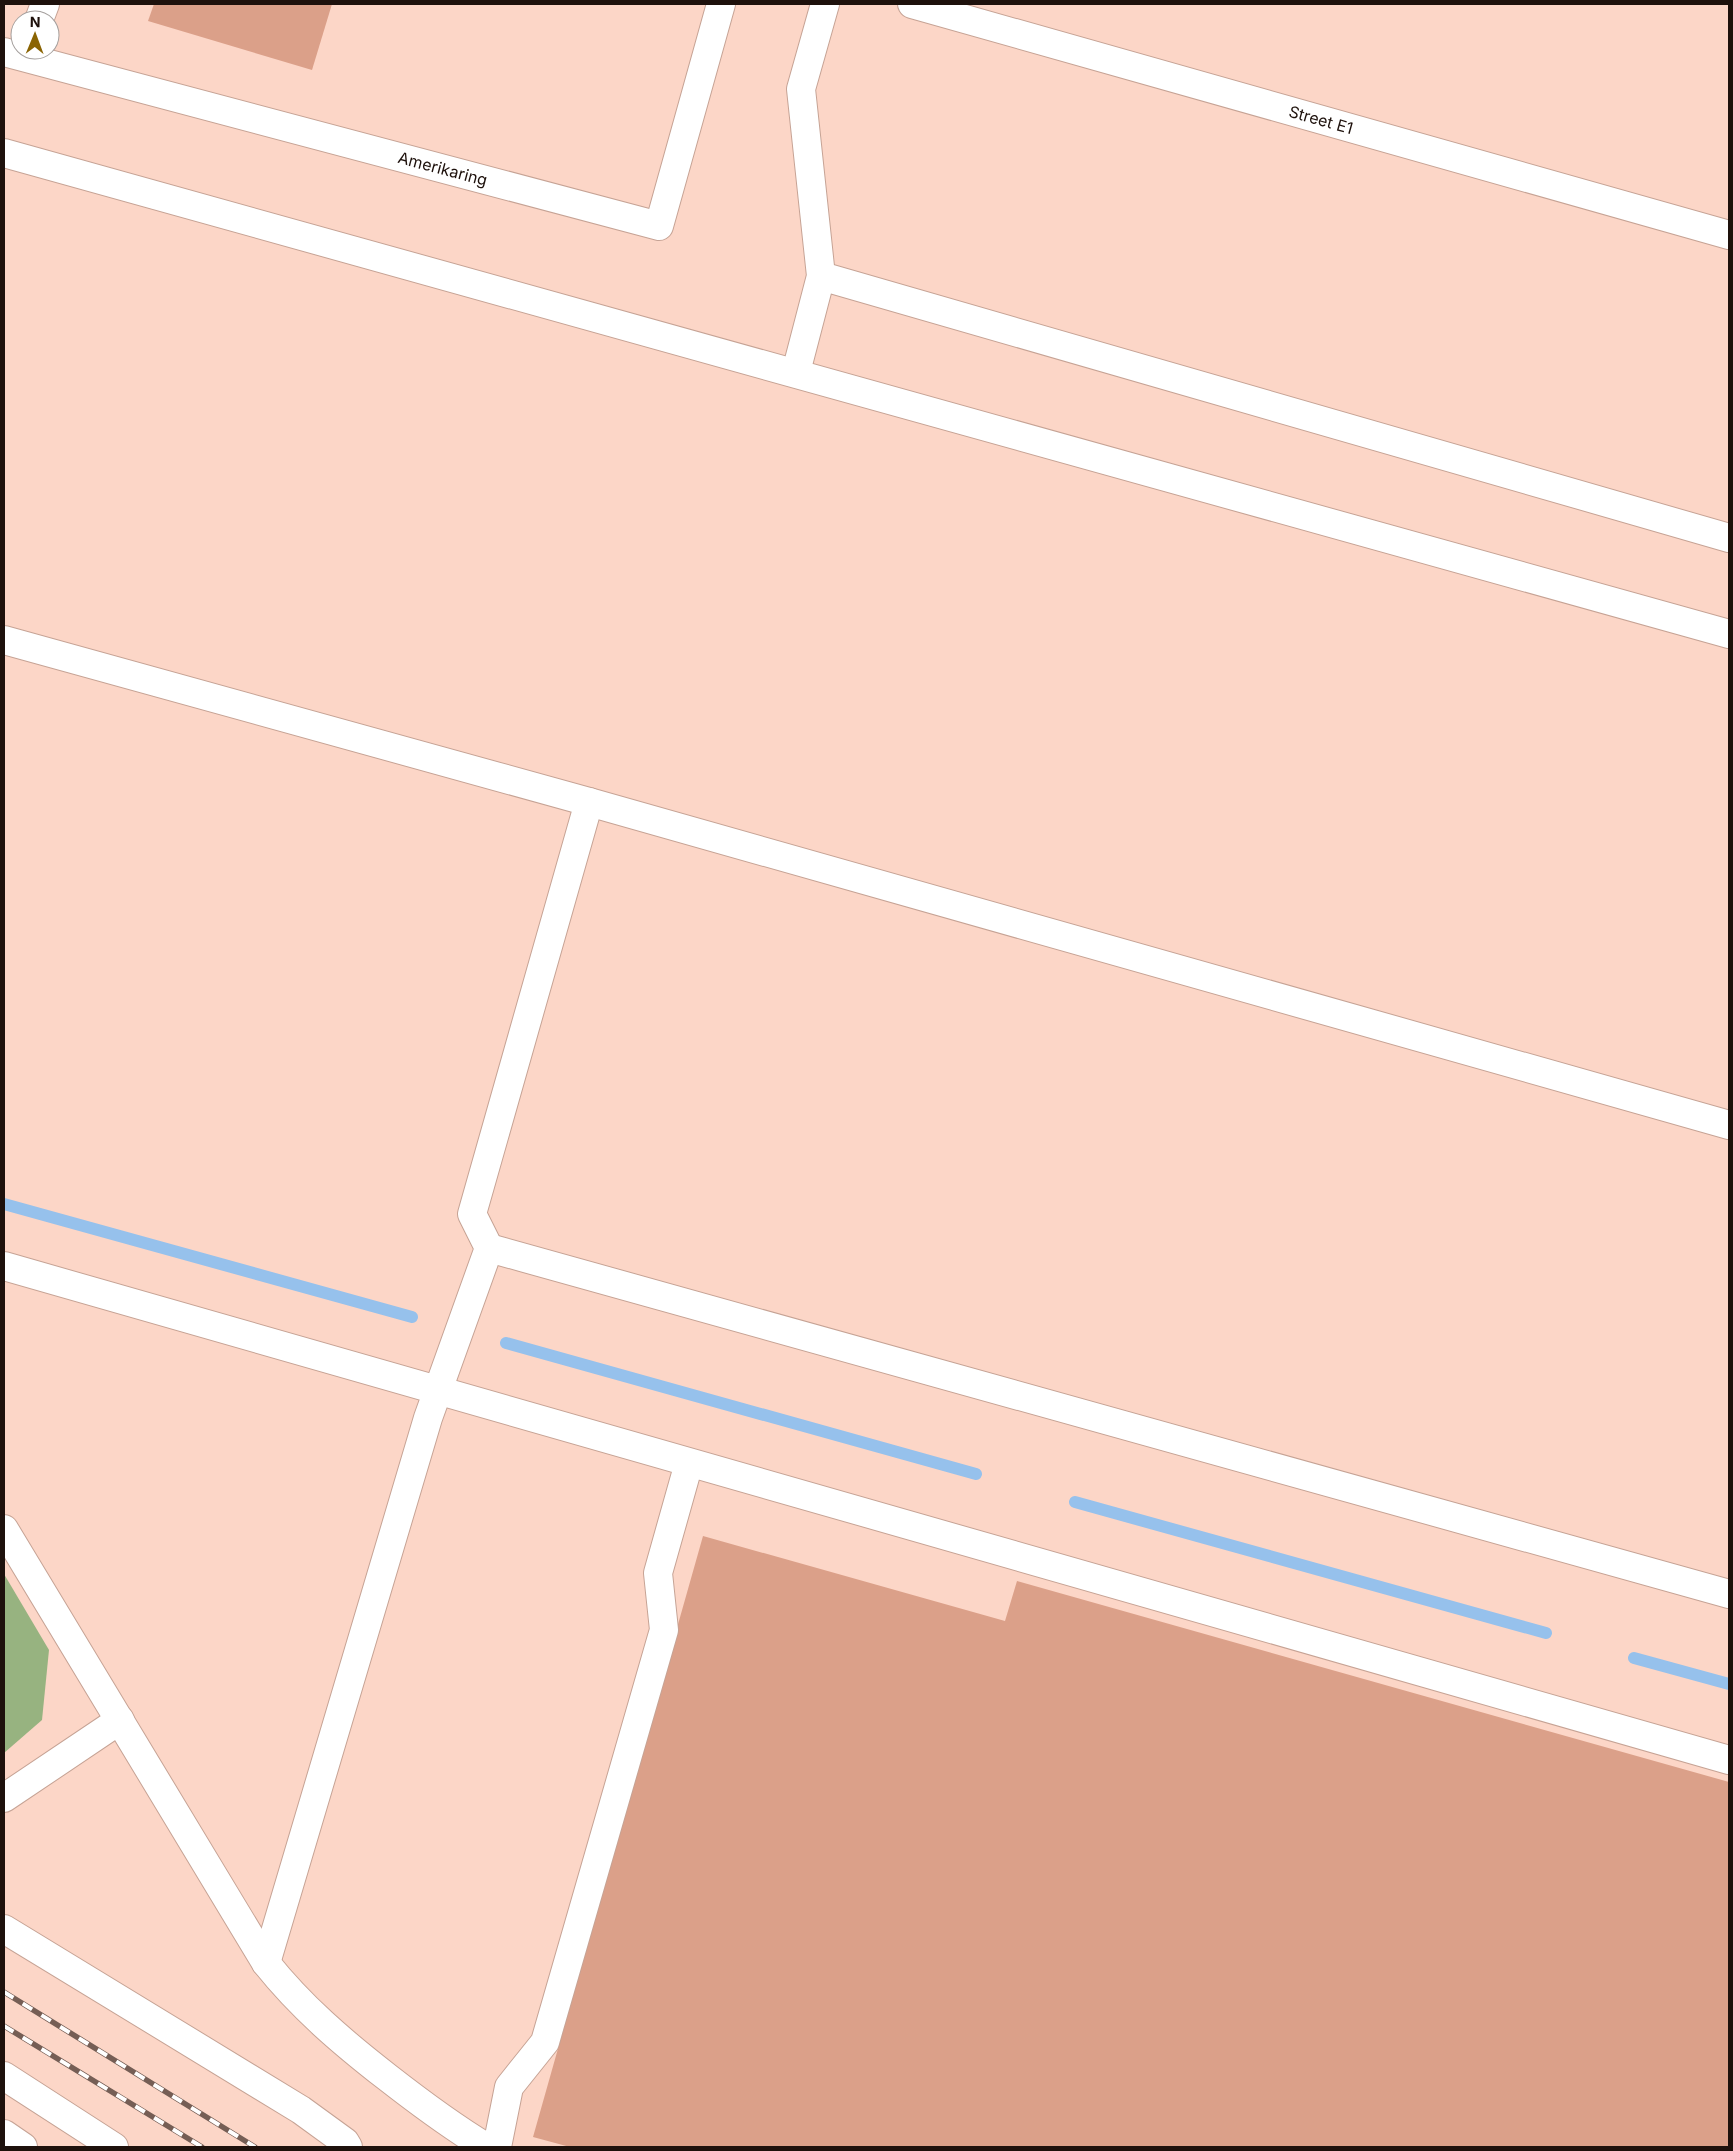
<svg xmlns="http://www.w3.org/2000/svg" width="1733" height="2151" font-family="Inter,sans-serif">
	<rect width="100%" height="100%" fill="#fcd6c7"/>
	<polygon fill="#97b380" points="4,1574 49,1650 42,1720 4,1753"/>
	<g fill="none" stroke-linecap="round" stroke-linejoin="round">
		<g stroke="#96c1ec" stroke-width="12">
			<polyline points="4,1204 412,1317"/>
			<polyline points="506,1343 976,1474"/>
			<polyline points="1075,1502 1546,1633"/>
			<polyline points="1634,1658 1729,1684"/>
		</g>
	</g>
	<g fill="#dba089">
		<polygon points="154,4 332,4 312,70 148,21"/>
		<polygon points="703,1536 1005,1621 1017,1581 1729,1782 1729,2147 570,2147 533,2137"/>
	</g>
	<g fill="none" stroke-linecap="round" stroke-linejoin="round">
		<g stroke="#c6a395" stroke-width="30">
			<g id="minor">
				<path id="s1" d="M912 4 1729 235"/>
				<polyline points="39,20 45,4"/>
				<path id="s2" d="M4 52 659 226 721 4"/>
				<polyline points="4,153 1729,634"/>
				<polyline points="821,276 1729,538"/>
				<polyline points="796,372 821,276 801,89 825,4"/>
				<polyline points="4,640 589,802 1729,1125"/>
				<polyline points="489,1248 1729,1594"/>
				<polyline points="4,1266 1729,1760"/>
				<path d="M4 1529 266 1963C301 2007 342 2042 387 2077 419 2102 451 2126 486 2147"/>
				<polyline points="4,1798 120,1720"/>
				<polyline points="4,1929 301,2110 345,2142 348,2147"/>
				<polyline points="266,1963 428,1418 489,1248 472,1214 589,802"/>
				<polyline points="497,2147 509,2087 545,2042 664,1630 658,1573 689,1463"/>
			</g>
		</g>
		<g stroke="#c6a395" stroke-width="30">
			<g id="major">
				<polyline points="4,2076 114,2147"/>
				<polyline points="4,2134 23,2147"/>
			</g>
		</g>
		<use href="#minor" stroke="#fff" stroke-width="28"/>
		<use href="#major" stroke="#fff" stroke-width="28"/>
		<g stroke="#755e55" stroke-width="5.5">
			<g id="rail">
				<polyline points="4,1992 255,2147"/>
				<polyline points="4,2026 202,2147"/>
			</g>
		</g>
		<use href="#rail" stroke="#fff" stroke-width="4" stroke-dasharray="11" stroke-linecap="butt"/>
	</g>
	<g text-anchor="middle" stroke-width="4" stroke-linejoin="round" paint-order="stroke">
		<g font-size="16" fill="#1e110c" stroke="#fff">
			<text dy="6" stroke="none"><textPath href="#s1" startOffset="425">Street E1</textPath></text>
			<text dy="6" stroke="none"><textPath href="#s2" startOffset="454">Amerikaring</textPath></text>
		</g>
	</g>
	<rect width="1733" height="2151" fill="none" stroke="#1e110c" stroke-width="10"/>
	<g transform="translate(35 35) rotate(1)"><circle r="24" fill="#ffffff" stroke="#a5a09e"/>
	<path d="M0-4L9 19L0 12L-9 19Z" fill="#8a6403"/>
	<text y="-8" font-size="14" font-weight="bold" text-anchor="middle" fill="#1e110c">N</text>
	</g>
</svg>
